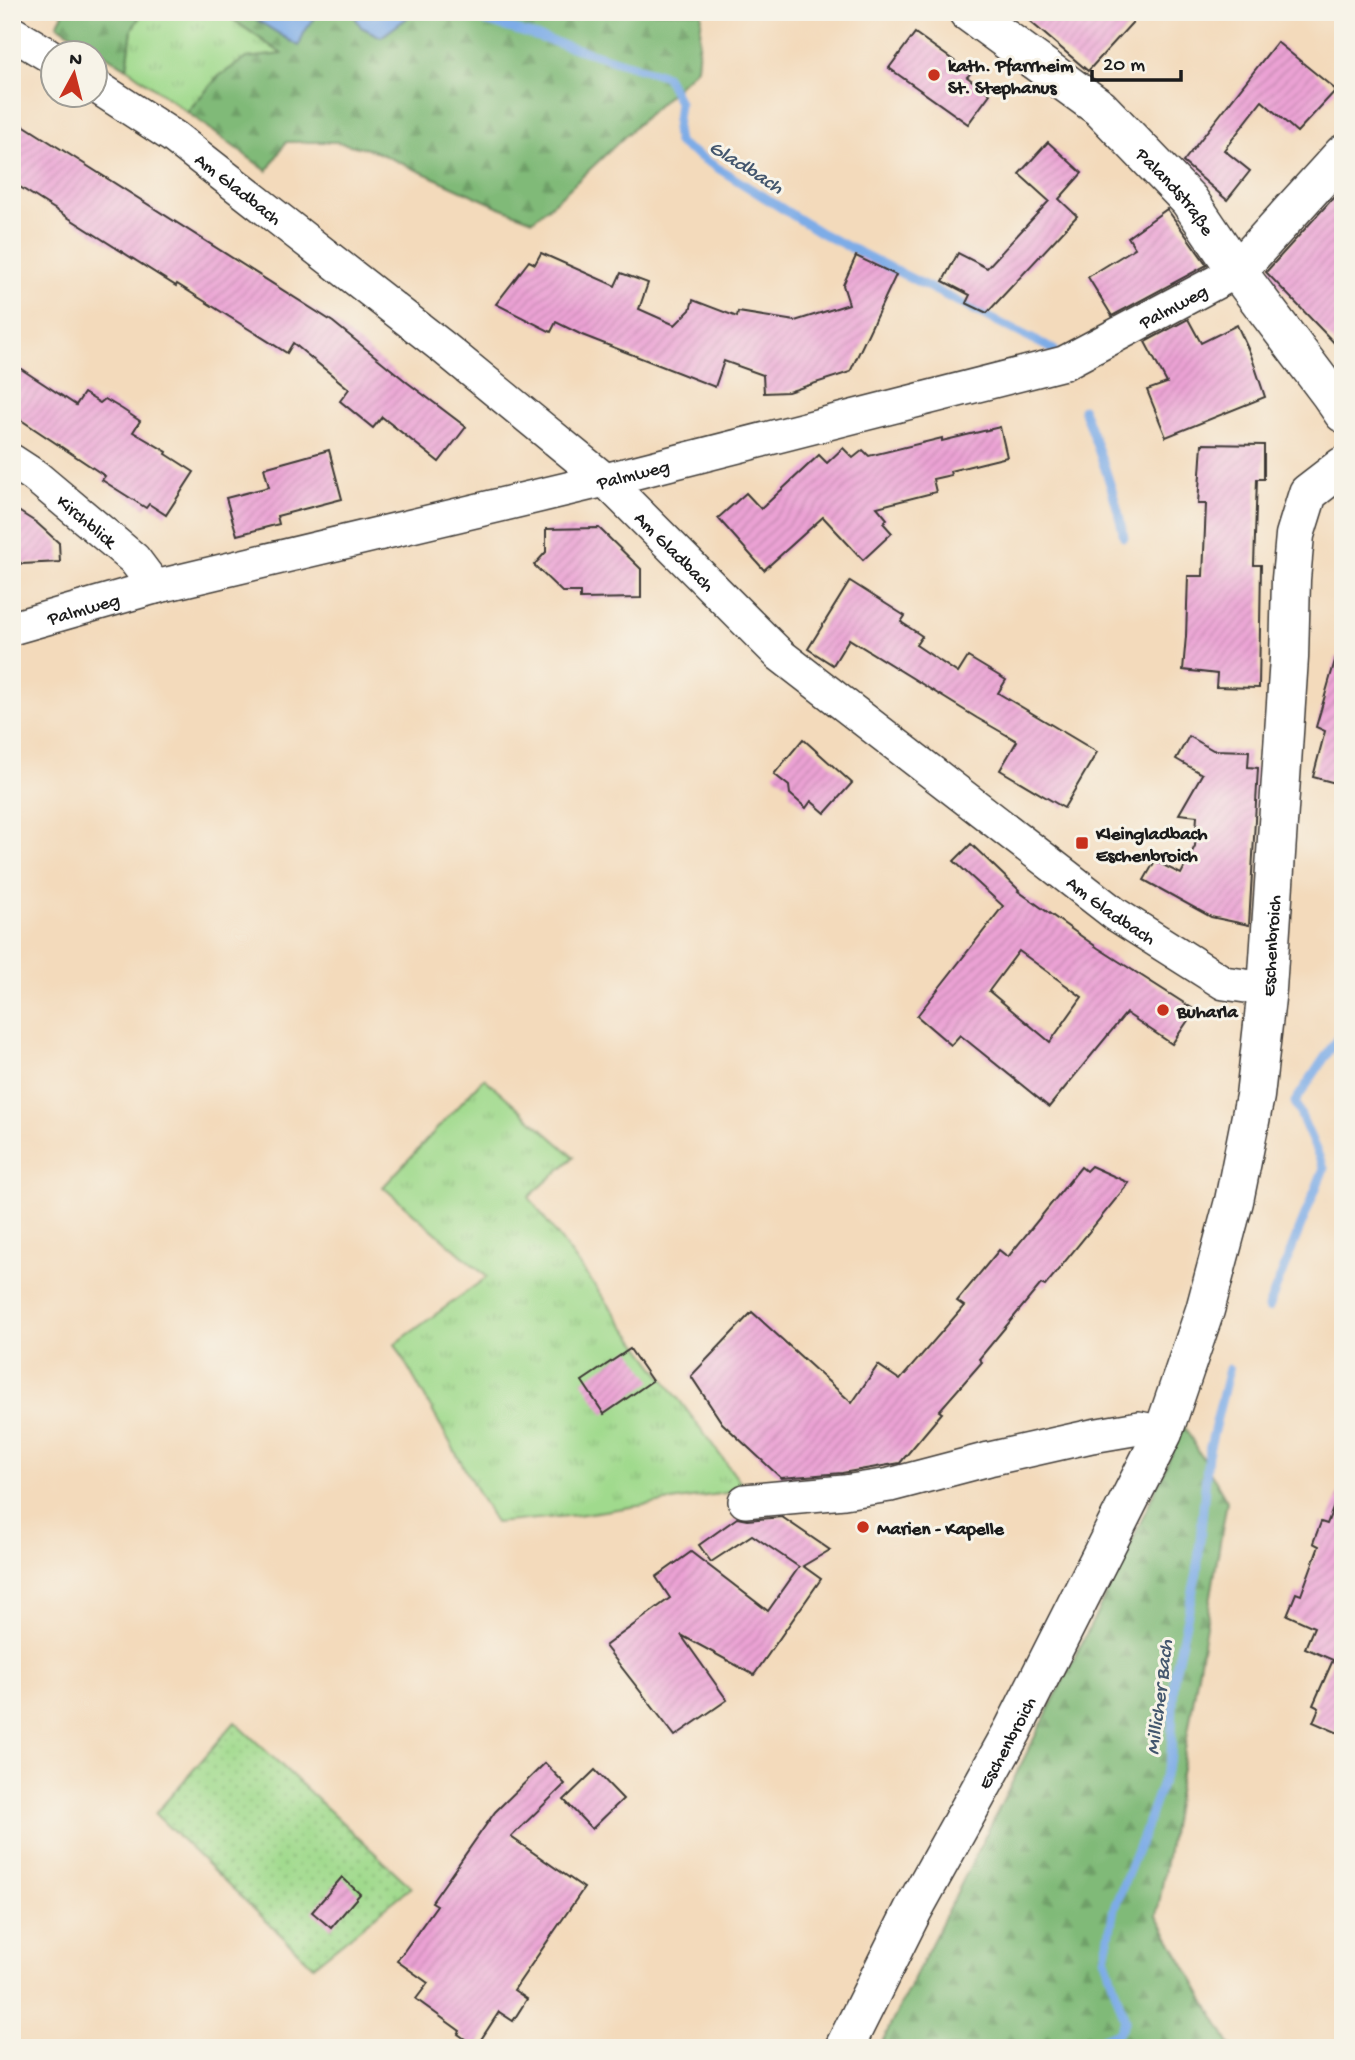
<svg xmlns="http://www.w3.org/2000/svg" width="1355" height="2060" font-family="'Gochi Hand',sans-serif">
	<defs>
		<pattern id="grass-tufts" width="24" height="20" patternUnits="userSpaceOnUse" patternTransform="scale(1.75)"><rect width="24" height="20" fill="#a0da8d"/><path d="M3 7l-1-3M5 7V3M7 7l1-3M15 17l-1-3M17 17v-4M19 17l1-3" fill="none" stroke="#89ba79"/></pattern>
		<pattern id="forest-firs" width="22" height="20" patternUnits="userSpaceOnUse" patternTransform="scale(1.75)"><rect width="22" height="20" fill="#80ba78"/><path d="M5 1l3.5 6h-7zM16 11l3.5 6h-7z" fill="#6e9f67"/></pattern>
		<pattern id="park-dots" width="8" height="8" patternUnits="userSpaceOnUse" patternTransform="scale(1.75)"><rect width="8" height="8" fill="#a0da8d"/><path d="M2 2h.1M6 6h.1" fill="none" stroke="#89ba79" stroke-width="1.8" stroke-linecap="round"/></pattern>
		<pattern id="building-hatch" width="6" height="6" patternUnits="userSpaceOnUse" patternTransform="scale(1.75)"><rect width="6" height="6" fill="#eba2d4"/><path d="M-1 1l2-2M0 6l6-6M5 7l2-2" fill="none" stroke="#c98bb5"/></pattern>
	</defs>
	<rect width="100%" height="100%" fill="#f7f3e8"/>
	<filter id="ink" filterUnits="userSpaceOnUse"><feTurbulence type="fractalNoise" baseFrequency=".0143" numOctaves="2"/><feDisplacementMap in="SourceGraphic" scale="14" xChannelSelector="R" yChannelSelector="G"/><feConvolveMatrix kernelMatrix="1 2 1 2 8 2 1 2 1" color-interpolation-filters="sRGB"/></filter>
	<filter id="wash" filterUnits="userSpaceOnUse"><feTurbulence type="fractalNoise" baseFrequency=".00686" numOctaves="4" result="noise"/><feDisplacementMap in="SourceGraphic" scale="28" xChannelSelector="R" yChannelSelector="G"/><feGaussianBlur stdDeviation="1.57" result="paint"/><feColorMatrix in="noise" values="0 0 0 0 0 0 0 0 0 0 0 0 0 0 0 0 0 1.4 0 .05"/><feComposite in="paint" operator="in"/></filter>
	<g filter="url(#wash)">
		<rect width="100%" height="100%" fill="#f3dabb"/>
		<g fill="url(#grass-tufts)" stroke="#5e7b54" stroke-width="2">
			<polygon points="143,12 229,12 228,16 283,54 219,76 187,112 127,68 132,29"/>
			<polygon points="484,1078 574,1157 529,1197 746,1490 577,1515 495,1523 395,1344 487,1277 383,1187"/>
		</g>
		<g fill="url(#forest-firs)" stroke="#4e6b4a" stroke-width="2">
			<polygon points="64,12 143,12 132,29 127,68 57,25"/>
			<polygon points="229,12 701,12 702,14 697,68 567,191 533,220 497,206 372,150 336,142 286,142 267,171 187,112 219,76 246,58 282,54 228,16"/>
			<polygon points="1184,1426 1227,1501 1157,1916 1232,2048 879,2048 1124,1559"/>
		</g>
		<polygon fill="url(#park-dots)" stroke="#5e7b54" stroke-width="2" points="235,1722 411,1887 313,1966 155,1814"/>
		<g fill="#7dace7" stroke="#4c6482" stroke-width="2">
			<polygon points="244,12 318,12 304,33 299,46"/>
			<polygon points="352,12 410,12 407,18 381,37 361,27"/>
		</g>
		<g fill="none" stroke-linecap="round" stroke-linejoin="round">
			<g stroke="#7dace7" stroke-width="9">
				<polyline points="456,12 666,76 679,102 676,129 678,143 821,233 1054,350"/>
				<path d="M1083 409C1099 451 1115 492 1124 537"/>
				<polyline points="1268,1308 1324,1168 1295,1102 1343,1030"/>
				<polyline points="1096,2048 1101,2040 1119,2032 1125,2020 1105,1959 1114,1908 1146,1828 1171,1756 1174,1677 1197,1572 1208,1455 1229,1369"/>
			</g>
		</g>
		<g id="blocks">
			<g fill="url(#building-hatch)" fill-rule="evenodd">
				<polygon points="1019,12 1142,12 1088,71"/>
				<polygon points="915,33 971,73 967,77 990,94 968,124 889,68"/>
				<polygon points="1277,42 1336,90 1297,132 1262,101 1224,150 1250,171 1227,200 1183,162"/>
				<polygon points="12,118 333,322 408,383 466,427 439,462 382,417 373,428 340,401 349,389 293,343 287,353 177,284 176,286 12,182"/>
				<polygon points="1048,142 1082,173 1059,199 1077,216 987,313 966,303 970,295 943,281 958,253 987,268 1049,201 1019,174"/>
				<polygon points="1343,187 1343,352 1266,272"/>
				<polygon points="1167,209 1207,265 1112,316 1088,277 1135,248 1128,237"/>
				<polygon points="541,253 615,286 621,273 648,283 639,309 675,325 690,310 693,300 737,317 738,312 795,321 849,304 843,285 856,256 896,275 850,372 788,392 764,393 763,375 724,361 715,387 582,335 556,322 551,332 496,304 529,261 535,264"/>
				<polygon points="1188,319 1201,343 1237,325 1251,355 1265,397 1166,437 1147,390 1167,383 1145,342"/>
				<polygon points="12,363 76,405 84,393 100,403 105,399 122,409 140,421 133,432 167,452 166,454 194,472 166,515 149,504 146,508 102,480 105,476 12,414"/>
				<polygon points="1000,427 1007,457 950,471 951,475 933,479 936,492 877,507 887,519 883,523 892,533 863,560 823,517 764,570 718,518 746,493 761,509 819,455 827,463 843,448 853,458 863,450 869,456 942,438 942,441"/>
				<polygon points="1202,444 1264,445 1264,479 1257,479 1254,565 1261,565 1259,688 1216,687 1217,674 1183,670 1186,636 1188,576 1203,576 1206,504 1198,504"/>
				<polygon points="329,450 342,499 277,516 279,524 237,535 226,498 269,487 264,468"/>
				<polygon points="12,507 37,523 59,543 60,562 22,564 12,555"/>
				<polygon points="599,528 641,569 641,598 580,599 580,592 562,592 534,565 546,552 546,529"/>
				<polygon points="850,581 905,616 901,622 922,636 916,645 958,673 968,657 1006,680 998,693 1097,752 1064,808 1000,770 1017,741 977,718 849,639 833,665 808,649"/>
				<polygon points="1336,657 1343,658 1343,785 1313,777 1325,731 1316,727"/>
				<polygon points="1189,736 1213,750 1249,751 1248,767 1258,768 1249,925 1211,917 1144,880 1155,861 1181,874 1195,846 1197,816 1179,814 1202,774 1176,759"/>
				<polygon points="803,739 852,783 825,813 811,801 806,808 790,794 789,786 774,774"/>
				<path d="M971 844 1019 890 1018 891 1098 948 1195 1010 1172 1044 1126 1013 1049 1107 960 1035 951 1045 917 1016 1003 906 954 861ZM1019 951 1082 997 1050 1042 989 991Z"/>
				<polygon points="1091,1166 1129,1183 1045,1286 1041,1284 979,1359 982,1362 939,1411 942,1413 900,1463 842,1473 781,1478 722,1423 691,1376 752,1312 852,1403 878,1365 900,1380 964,1306 957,1301 999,1250 1008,1257 1081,1167 1086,1171"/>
				<polygon points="630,1349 652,1381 604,1414 582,1381"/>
				<polygon points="1340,1490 1343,1490 1343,1735 1313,1722 1319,1708 1313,1705 1333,1660 1305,1648 1314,1627 1287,1615 1296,1593 1301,1595 1319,1546 1313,1543 1321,1522 1327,1524"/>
				<polygon points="782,1517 830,1550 803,1566 821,1579 754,1675 681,1635 727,1700 675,1736 605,1646 670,1598 656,1577 691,1552 768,1611 799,1567 752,1535 711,1562 699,1545 737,1518 747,1520"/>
				<polygon points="545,1763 565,1784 511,1837 584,1888 514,1990 527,1999 513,2021 499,2012 476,2047 458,2034 460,2031 416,1999 428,1983 397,1961 437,1905 432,1902 495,1812"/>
				<polygon points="595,1770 623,1799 592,1829 564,1800"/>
				<polygon points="342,1877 360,1894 331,1928 312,1912"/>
			</g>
		</g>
	</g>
	<g filter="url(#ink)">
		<use href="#blocks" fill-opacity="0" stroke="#3c3834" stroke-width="2"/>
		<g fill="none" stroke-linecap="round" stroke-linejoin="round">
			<g stroke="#3c3834" stroke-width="36">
				<g id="street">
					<polyline points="12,33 52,57"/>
					<path id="s1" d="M94 85 174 137 444 348 605 480 780 655 1061 872 1115 914 1224 983 1267 989"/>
					<path id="s2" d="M12 461 35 476 134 559 155 587"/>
					<path id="s3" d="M12 628 155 587 605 480 1064 363 1237 271"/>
					<polyline points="745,1501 844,1492 890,1485 989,1459 1092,1436 1139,1428 1163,1433"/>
				</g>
			</g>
			<g stroke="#3c3834" stroke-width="41">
				<g id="secondary">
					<path id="s4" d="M968 12 1100 108 1189 200 1237 271 1330 394 1343 413"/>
					<polyline points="1237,271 1343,154"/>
					<path id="s5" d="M844 2048 913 1910 1013 1730 1163 1433 1205 1310 1234 1201 1255 1096 1267 989 1289 658 1291 579 1295 535 1308 493 1343 466"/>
				</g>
			</g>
			<use href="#street" stroke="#fff" stroke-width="33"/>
			<use href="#secondary" stroke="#fff" stroke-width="38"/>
		</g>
	</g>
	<g fill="#c8321e" stroke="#f7f3e8" stroke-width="2.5">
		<circle cx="934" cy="75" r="7"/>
		<rect x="1075" y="836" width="14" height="14" rx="3.5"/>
		<circle cx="1163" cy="1010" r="7"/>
		<circle cx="863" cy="1527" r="7"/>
	</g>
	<g text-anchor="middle" stroke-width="6" stroke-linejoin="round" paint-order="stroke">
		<g font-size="19" font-weight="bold" fill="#1c1c1c" stroke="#f7f3e8" text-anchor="start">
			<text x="948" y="71">kath. Pfarrheim<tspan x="948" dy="22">St. Stephanus</tspan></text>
			<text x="1096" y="839">Kleingladbach<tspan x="1096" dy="22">Eschenbroich</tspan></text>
			<text x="1177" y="1017">Buharla</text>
			<text x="877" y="1534">Marien - Kapelle</text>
		</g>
		<g font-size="19" fill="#1c1c1c" stroke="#f7f3e8">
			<text dy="7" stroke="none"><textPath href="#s1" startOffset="178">Am Gladbach</textPath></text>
			<text dy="7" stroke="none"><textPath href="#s4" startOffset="276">Palandstraße</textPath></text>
			<text dy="7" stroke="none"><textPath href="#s3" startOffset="1208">Palmweg</textPath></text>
			<text dy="7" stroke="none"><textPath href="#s3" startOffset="640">Palmweg</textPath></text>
			<text dy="7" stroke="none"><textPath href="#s2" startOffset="96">Kirchblick</textPath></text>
			<text dy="7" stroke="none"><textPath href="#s1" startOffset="746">Am Gladbach</textPath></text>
			<text dy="7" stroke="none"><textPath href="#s3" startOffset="74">Palmweg</textPath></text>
			<text dy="7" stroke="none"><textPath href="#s1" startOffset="1312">Am Gladbach</textPath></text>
			<text dy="7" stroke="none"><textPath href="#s5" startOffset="1194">Eschenbroich</textPath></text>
			<text dy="7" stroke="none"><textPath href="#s5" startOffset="346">Eschenbroich</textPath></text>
		</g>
		<g font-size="21" font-style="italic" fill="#43566d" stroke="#f7f3e8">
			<text transform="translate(747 166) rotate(32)" y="7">Gladbach</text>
			<text transform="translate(1158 1697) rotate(-83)" y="7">Millicher Bach</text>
		</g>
	</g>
	<rect width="1355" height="2060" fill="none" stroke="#f7f3e8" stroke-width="42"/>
	<g transform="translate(74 74) rotate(7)"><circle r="33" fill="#f7f3e8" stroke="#9f9d96" stroke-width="2"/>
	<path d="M0-5L12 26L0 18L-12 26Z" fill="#c8321e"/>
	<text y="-10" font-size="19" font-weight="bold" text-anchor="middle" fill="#1c1c1c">N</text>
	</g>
	<path d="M1092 70v10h89v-10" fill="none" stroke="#1c1c1c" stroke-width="3.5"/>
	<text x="1103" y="70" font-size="21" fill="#1c1c1c" stroke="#f7f3e8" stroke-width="5" paint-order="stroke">20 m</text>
</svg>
